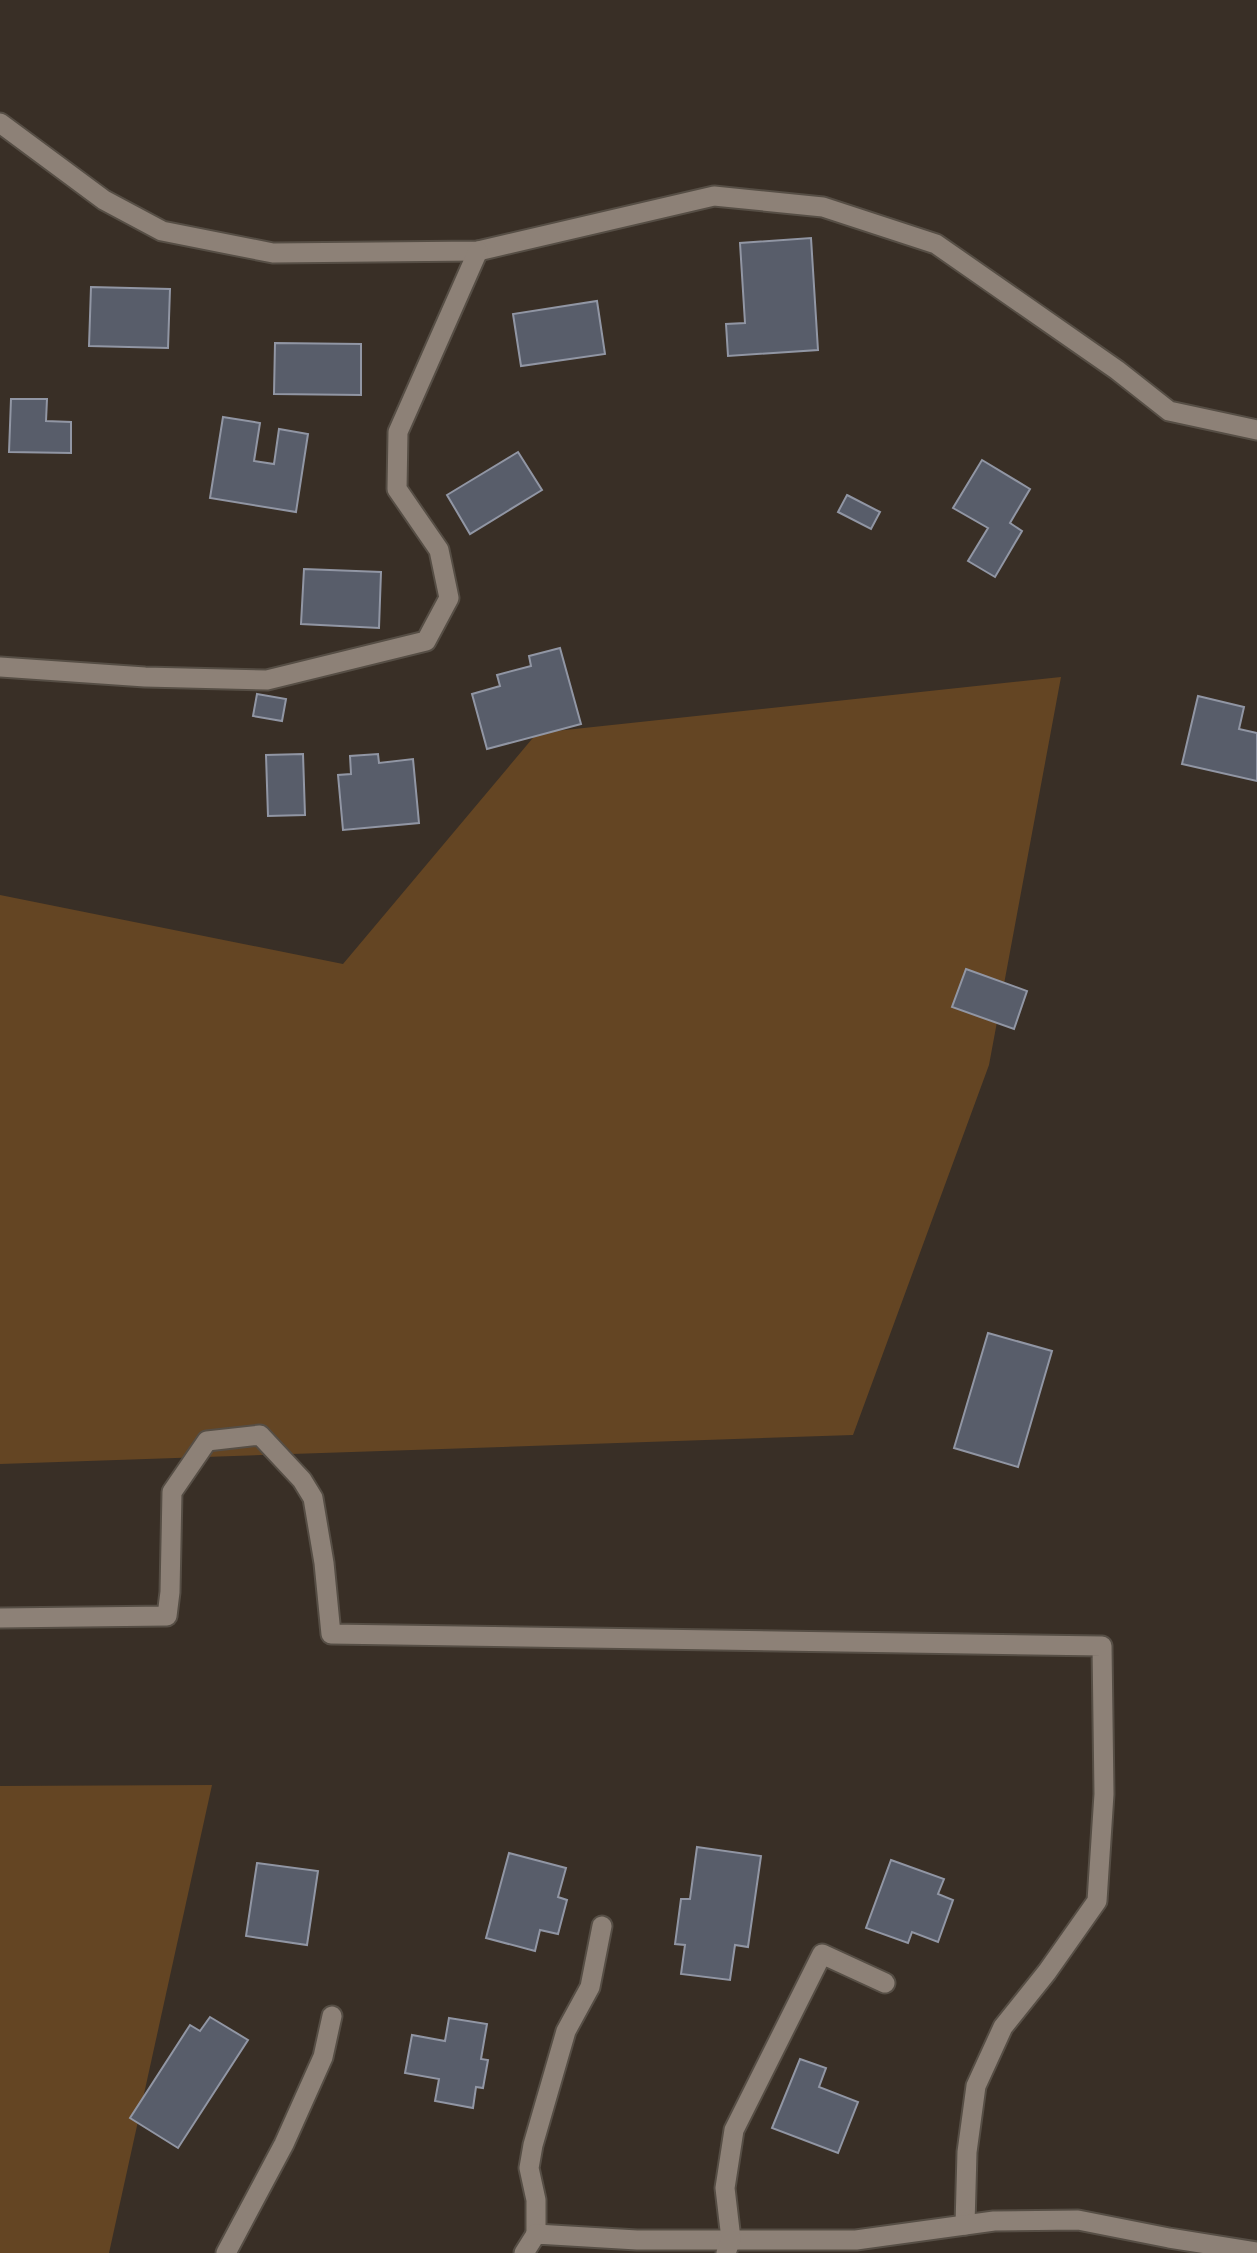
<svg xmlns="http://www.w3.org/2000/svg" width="1257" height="2253" font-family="'Exo 2',sans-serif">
	<rect width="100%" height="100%" fill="#392f26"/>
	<g fill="#644523">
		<polygon points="1061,677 989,1065 853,1435 0,1464 0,895 343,964 537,733"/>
		<polygon points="212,1785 109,2253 0,2253 0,1786"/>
	</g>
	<g fill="#585d6a" stroke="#9196a4" stroke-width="2">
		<polygon points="811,238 818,350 728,356 726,324 745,323 740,243"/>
		<polygon points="91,287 170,289 168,348 89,346"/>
		<polygon points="597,301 605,354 521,366 513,314"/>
		<polygon points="275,343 361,344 361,395 274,394"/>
		<polygon points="11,399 47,399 46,421 71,422 71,453 9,452"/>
		<polygon points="223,417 260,423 254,461 274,464 279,429 308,434 296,512 210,498"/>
		<polygon points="518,452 542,490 470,534 447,495"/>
		<polygon points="982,460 1030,489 1010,523 1022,531 995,577 968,561 988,528 953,508"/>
		<polygon points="847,495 880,512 871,529 838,512"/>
		<polygon points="304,569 381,572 379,628 301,624"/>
		<polygon points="560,648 581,724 487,749 472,694 500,686 497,675 531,666 529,656"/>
		<polygon points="257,694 286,699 282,721 253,716"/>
		<polygon points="1198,696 1244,707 1239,729 1257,733 1257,781 1182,764"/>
		<polygon points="303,754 305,815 268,816 266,755"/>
		<polygon points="378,754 379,763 413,759 419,823 343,830 338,775 351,774 350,756"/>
		<polygon points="966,969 1027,991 1014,1029 952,1007"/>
		<polygon points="988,1333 1052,1351 1018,1467 954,1448"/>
		<polygon points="697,1847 761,1856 748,1947 735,1945 730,1980 681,1974 685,1945 675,1944 681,1899 690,1899"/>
		<polygon points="509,1853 566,1868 558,1897 567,1900 558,1934 540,1930 535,1951 486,1938"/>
		<polygon points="891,1860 944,1879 938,1894 953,1900 938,1942 912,1932 908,1943 866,1928"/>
		<polygon points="257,1863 318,1871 307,1945 246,1936"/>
		<polygon points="210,2017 248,2040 178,2148 130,2118 190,2025 200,2031"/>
		<polygon points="449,2018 487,2024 481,2059 488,2060 483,2088 476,2087 473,2108 435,2101 439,2079 405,2073 412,2035 445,2041"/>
		<polygon points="800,2059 826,2068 819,2087 858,2102 838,2153 772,2128"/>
	</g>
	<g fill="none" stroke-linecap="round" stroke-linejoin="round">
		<g stroke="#564e45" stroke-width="23">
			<g id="minor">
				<polyline points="0,123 104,200 162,231 273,253 478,251 714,196 823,207 936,244 1117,370 1169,411 1257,430"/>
				<polyline points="0,667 145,677 267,680 426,641 449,598 439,550 397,489 398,432 478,251"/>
				<polyline points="0,1618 167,1616 170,1592 172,1492 207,1441 260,1435 302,1480 313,1498 324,1563 331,1634 1102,1646 1104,1794 1097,1901 1047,1972 1003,2027 976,2086 967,2152 965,2225"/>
				<polyline points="536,2234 536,2200 529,2168 533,2145 566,2031 590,1987 602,1926"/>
				<polyline points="226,2253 284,2144 323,2057 332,2016"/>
				<polyline points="524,2253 536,2234 637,2240 856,2240 994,2221 1078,2220 1169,2238 1257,2252"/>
				<polyline points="726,2253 731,2239 725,2188 734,2130 822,1954 885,1983"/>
			</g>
		</g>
		<use href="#minor" stroke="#8d8177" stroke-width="19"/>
	</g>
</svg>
